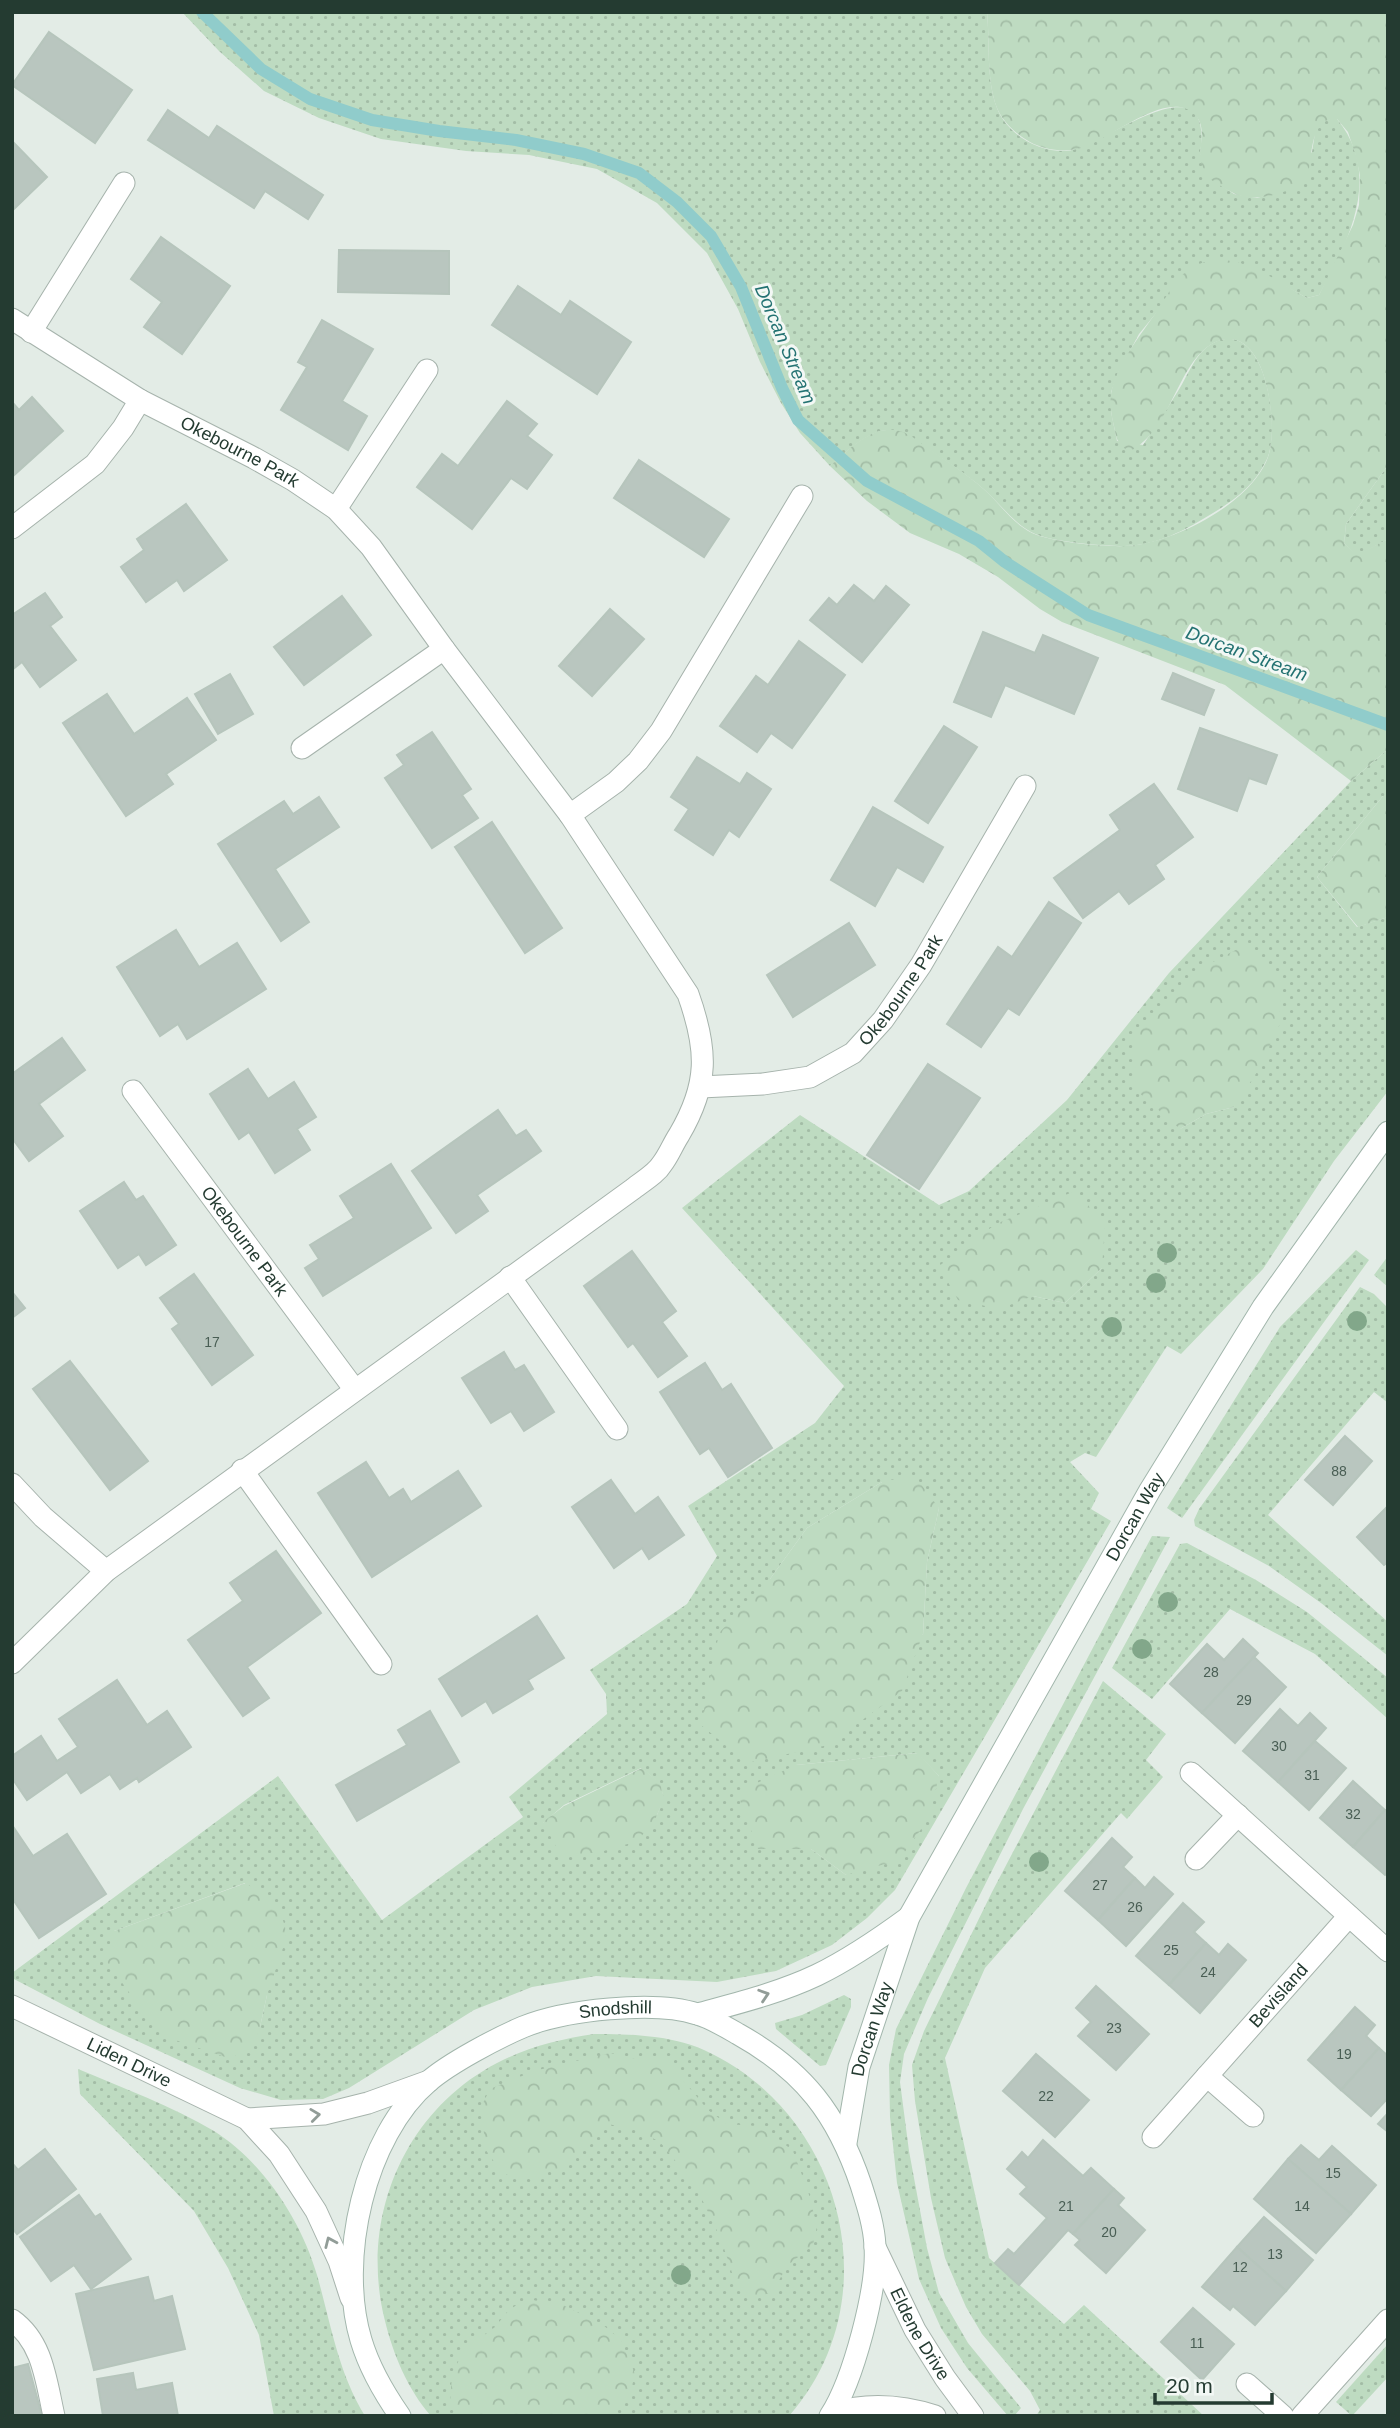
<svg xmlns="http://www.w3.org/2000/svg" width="1400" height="2428" font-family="Arial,sans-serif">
	<defs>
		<pattern id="grass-dots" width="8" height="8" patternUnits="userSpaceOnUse" patternTransform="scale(1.75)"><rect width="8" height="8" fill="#bedbc1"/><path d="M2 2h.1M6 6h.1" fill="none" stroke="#a3bda6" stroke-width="1.8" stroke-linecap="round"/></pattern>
		<pattern id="forest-crowns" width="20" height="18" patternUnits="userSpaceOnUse" patternTransform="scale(1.75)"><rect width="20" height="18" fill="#bedbc1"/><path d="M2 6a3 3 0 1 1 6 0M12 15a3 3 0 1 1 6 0" fill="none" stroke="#a3bda6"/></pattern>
	</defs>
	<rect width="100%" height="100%" fill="#e3ece6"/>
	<g fill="url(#grass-dots)" fill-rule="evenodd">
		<path d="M182 12H987C990 43 986 79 997 108 1007 134 1038 152 1066 151 1099 150 1216 51 1200 154L1222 186 1234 194 1257 198 1268 195 1312 152 1315 133 1320 123 1330 119H1337C1383 175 1349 241 1319 295L1307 298 1263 274 1157 312 1139 334 1118 373 1111 392V412L1117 441 1143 445C1155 427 1167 409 1178 391 1189 374 1195 352 1215 342 1266 318 1281 429 1267 459 1254 488 1229 504 1203 519 1178 534 1154 545 1124 546 1102 546 1049 542 1031 532 1015 523 1004 509 992 497 973 478 950 464 928 449 915 440 904 429 887 430 867 431 844 454 830 466L800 433 781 403 760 362 738 309 707 253 657 203 597 169 529 155 466 151 381 139 319 118 264 91 219 51Z"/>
		<polygon points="1388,465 1388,539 1357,556 1344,543 1346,524"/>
		<path d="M1388 749V796H1383L1317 877 1357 927 1388 917V1091L1334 1161 1263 1269 1181 1354 1167 1346 1096 1457 1085 1453 1070 1462 1099 1493 1091 1509 1111 1521 895 1890 867 1918 832 1945 776 1971 717 1982 596 1976 532 1987 474 2010 349 2088 323 2099 281 2100 240 2088 100 2024 12 1978V1973L278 1776 382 1920 523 1817 509 1797 607 1714 606 1694 590 1670 687 1604 717 1556 688 1506 815 1423 844 1386 682 1208 800 1115 939 1205 969 1191 1067 1100 1169 973 1351 781ZM1281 980 1234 1107 1206 1114 1180 1129ZM1102 1268 1065 1303 1033 1296ZM882 1482 939 1508 927 1562 923 1635 770 1579 807 1528ZM917 1753 939 1776 846 1875 811 1849 796 1765ZM641 1768C662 1784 668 1789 657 1815L543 1823 564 1805ZM245 1883 267 1995 260 2027 114 1931Z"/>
		<polygon points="1356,1250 1369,1260 1182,1518 1167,1508 1280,1327"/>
		<polygon points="1388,1256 1388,1287 1374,1275"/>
		<polygon points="1360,1287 1374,1294 1388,1308 1388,1403 1374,1392 1268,1515 1388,1622 1388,1656 1321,1603 1269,1566 1195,1526 1194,1520 1199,1509"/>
		<polygon points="1152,1536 1170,1537 1023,1809 928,1998 904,2054 900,2082 909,2151 927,2248 939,2293 968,2343 1021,2408 1014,2416 1008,2416 967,2368 941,2328 919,2279 897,2183 890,2117 889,2065 896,2029 966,1888"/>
		<polygon points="1187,1543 1256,1580 1307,1612 1388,1678 1388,1719 1315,1654 1230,1609 1152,1699 1112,1668 1180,1544"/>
		<polygon points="1103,1681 1166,1734 1146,1760 1163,1777 1127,1819 1121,1813 985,1968 945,2058 989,2258 1064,2324 1084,2305 1204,2416 1036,2416 1040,2410 1030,2391 982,2334 966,2307 945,2258 931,2198 915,2101 912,2065 924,2031 992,1892"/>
		<polygon points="844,1995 851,1999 851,2007 826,2065 820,2066 776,2029 775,2023 802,2015"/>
		<path d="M594 2034C629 2034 671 2035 704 2050 843 2113 892 2299 789 2416H431C408 2390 393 2354 385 2321 359 2220 403 2112 497 2063 528 2047 560 2039 594 2034Z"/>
		<path d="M78 2069C123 2088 172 2106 214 2131 263 2162 301 2220 317 2275 331 2324 338 2372 365 2416H274L259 2335 228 2268 194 2211 80 2094Z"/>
		<polygon points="1388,2344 1388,2377 1352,2416 1336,2402"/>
	</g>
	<g fill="url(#forest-crowns)">
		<path d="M987 12H1388V465L1346 524 1344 543 1357 555 1388 539V749L1351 781 1225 685 1062 622 1040 609 998 577 959 554 910 533 867 501 830 466C844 454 867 430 887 430 893 429 902 431 907 434 915 438 922 444 929 449 951 464 973 478 992 497 1004 510 1016 525 1032 533 1051 542 1104 547 1126 546 1172 544 1252 503 1268 457 1279 427 1267 323 1218 341 1178 356 1173 430 1130 451 1118 447 1116 438 1114 426 1111 415 1109 401 1112 389 1120 360 1140 336 1157 311 1167 297 1174 279 1190 269 1198 264 1210 259 1220 260 1251 260 1281 284 1307 298L1319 295 1353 225 1359 205 1360 175 1355 153 1348 132 1337 119C1308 117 1313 160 1307 179 1289 193 1259 202 1238 195 1227 191 1217 183 1208 178 1204 170 1200 162 1200 153 1201 139 1206 124 1193 113 1166 89 1108 141 1081 148 1064 153 1045 150 1030 142 1016 134 1003 122 997 108 986 79 990 43 987 12Z"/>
		<polygon points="1383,796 1388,796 1388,917 1358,927 1317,877"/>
		<polygon points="1247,944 1281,980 1279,1026 1259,1069 1234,1107 1206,1114 1180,1129 1136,1090 1135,1036 1196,971"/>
		<polygon points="1075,1191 1105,1224 1102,1268 1065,1303 1033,1296 999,1309 958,1300 939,1266 996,1224"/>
		<polygon points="914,1475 939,1508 927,1562 923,1634 902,1691 828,1745 747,1763 701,1725 719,1633 770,1579 807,1528 882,1482"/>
		<polygon points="918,1753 939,1776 929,1818 899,1860 846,1875 811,1849 758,1849 737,1792 796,1765"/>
		<polygon points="642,1768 660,1783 664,1799 657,1815 638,1841 600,1852 561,1856 543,1822 564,1806"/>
		<polygon points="246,1883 278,1907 285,1926 286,1939 267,1995 260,2027 252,2051 228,2058 175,2040 141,2009 105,1959 114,1931"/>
		<polygon points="610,2053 641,2060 666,2060 708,2110 727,2124 756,2126 776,2137 793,2151 808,2191 817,2226 813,2245 787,2266 773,2291 753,2300 736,2285 721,2239 695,2185 660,2142 637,2130 608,2124 589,2146 560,2168 523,2180 502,2173 485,2149 482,2105 490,2089 534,2071"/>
		<polygon points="526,2299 563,2305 603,2325 621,2340 635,2374 630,2394 612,2416 460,2416 450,2403 452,2375 463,2351 495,2327 509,2310"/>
	</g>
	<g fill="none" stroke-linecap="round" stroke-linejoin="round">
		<polyline stroke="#90cccb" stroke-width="12" points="202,12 261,69 310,99 372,120 439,131 516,140 584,154 639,173 677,202 711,236 741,287 782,388 798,420 867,481 979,541 1005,562 1088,615 1388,725"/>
	</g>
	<g fill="#b9c6bf" stroke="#b6c5bc" stroke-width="2">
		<polygon points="49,32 132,90 95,143 12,85"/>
		<polygon points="168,110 209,138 217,126 323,195 308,219 265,191 254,208 148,140"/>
		<polygon points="12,141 47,177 12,211"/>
		<polygon points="161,237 230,286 182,354 144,327 162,302 131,279"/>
		<polygon points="339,250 449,251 449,294 338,292"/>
		<polygon points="518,286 561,315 570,301 631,342 597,394 492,325"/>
		<polygon points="322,320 373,349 342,401 367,416 348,450 281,410 307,367 298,362"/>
		<polygon points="32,397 63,431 12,477 12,402 19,410"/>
		<polygon points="507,401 537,424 527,436 552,455 527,489 511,478 472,529 417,487 442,454 458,466"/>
		<polygon points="639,460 729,519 704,557 614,498"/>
		<polygon points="186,504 227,560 184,591 177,580 146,602 121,567 144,550 137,539"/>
		<polygon points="854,585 874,601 886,586 909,605 862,662 810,620 829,598 837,605"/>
		<polygon points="45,593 62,617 50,626 76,660 40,687 22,662 12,670 12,615"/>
		<polygon points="342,596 371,635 304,685 274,647"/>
		<polygon points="610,609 644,639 592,696 559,666"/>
		<polygon points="983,632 1035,653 1043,635 1098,658 1074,714 1005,685 991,717 954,702"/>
		<polygon points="799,641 845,675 792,748 771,733 757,752 720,726 756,676 768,685"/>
		<polygon points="1173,673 1214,690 1204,715 1162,699"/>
		<polygon points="230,674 253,714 218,734 195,694"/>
		<polygon points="107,694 134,734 187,698 216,740 166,774 173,784 126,816 63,723"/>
		<polygon points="944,726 977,747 928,823 895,801"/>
		<polygon points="1200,728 1277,755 1266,784 1249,778 1237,811 1178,789"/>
		<polygon points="432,732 471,789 462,795 478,818 432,848 385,778 404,765 397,755"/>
		<polygon points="697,757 740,784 747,773 771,789 739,837 729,830 713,855 675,830 689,809 671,797"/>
		<polygon points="1154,784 1193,837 1155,865 1164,879 1129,904 1119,891 1083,918 1054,878 1120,830 1110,815"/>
		<polygon points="319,797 339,827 275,869 309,922 281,941 218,844 284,801 293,814"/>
		<polygon points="873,807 943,847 923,882 897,867 875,906 831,880"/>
		<polygon points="492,822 562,928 525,953 455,847"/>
		<polygon points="1049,902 1081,923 1019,1015 1008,1008 981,1047 947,1024 998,947 1012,957"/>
		<polygon points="849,923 875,965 793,1017 767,975"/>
		<polygon points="176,930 199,967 237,943 266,989 187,1039 178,1024 160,1036 117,967"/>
		<polygon points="62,1038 85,1070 39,1104 63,1136 29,1161 12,1138 12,1074"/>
		<polygon points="928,1064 980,1098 919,1189 867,1155"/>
		<polygon points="248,1069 268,1099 294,1082 316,1117 297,1129 310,1150 275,1173 249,1132 239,1139 210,1094"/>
		<polygon points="498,1110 516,1136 526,1130 541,1151 477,1195 488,1211 456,1233 412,1171"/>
		<polygon points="391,1164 431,1228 323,1296 305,1268 319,1259 310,1245 354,1218 340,1196"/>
		<polygon points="124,1182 136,1200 143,1196 176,1245 146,1265 139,1254 118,1268 80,1211"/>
		<polygon points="632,1251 676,1311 662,1322 687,1356 658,1377 633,1343 628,1347 584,1286"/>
		<polygon points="194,1274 253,1355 212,1385 172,1329 179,1324 160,1298"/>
		<polygon points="12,1292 25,1308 12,1318"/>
		<polygon points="504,1352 515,1370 524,1365 554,1412 524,1431 511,1411 491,1423 462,1378"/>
		<polygon points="70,1361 148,1461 110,1490 33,1389"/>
		<polygon points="705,1363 722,1390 731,1384 772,1448 728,1477 709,1448 700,1454 660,1392"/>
		<polygon points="1345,1436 1372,1461 1333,1505 1305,1480"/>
		<polygon points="366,1462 389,1498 403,1489 411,1502 458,1471 481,1506 372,1577 318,1493"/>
		<polygon points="611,1480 635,1514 658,1497 684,1535 649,1559 642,1548 614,1568 572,1507"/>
		<polygon points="1388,1506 1388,1562 1384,1565 1357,1537"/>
		<polygon points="276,1551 321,1613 247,1667 269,1698 243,1716 188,1640 243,1601 230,1583"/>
		<polygon points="537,1616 564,1658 528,1680 533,1689 493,1713 486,1701 462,1716 439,1679"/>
		<polygon points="1243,1639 1258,1653 1202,1713 1170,1684 1207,1644 1224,1660"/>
		<polygon points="1254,1657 1286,1687 1235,1743 1202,1713"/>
		<polygon points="117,1680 147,1725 167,1711 191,1747 139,1782 137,1778 120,1789 110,1774 81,1793 67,1772 27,1800 12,1778 12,1756 41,1736 57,1761 78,1747 59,1719"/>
		<polygon points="1280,1709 1298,1726 1310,1713 1326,1728 1278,1782 1243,1751"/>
		<polygon points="430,1711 459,1762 357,1821 336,1785 407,1745 398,1730"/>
		<polygon points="1315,1741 1346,1768 1309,1810 1278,1782"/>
		<polygon points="1353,1781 1385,1810 1353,1847 1320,1818"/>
		<polygon points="1385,1810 1388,1812 1388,1872 1385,1875 1353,1847"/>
		<polygon points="12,1825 33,1856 67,1834 106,1894 39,1938 12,1898"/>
		<polygon points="1112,1838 1132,1857 1123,1867 1135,1878 1098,1920 1065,1891"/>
		<polygon points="1154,1877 1173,1894 1126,1946 1098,1920 1135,1878 1145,1888"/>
		<polygon points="1183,1903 1204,1922 1194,1932 1206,1943 1169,1985 1136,1956"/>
		<polygon points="1206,1943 1219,1955 1228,1944 1246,1960 1200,2013 1169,1985"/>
		<polygon points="1096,1986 1149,2034 1116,2070 1078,2036 1091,2022 1076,2008"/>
		<polygon points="1355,2007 1375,2025 1366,2036 1379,2048 1341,2090 1308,2060"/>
		<polygon points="1379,2048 1388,2056 1388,2098 1371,2116 1341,2090"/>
		<polygon points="1036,2054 1089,2100 1055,2137 1003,2091"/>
		<polygon points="1388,2113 1388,2132 1378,2124"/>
		<polygon points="1043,2140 1083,2176 1091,2168 1114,2189 1073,2234 1068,2230 1019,2285 995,2263 1008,2249 1014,2254 1047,2218 1020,2194 1027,2187 1007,2169 1022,2152 1028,2158"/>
		<polygon points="1301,2145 1319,2160 1332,2146 1376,2185 1351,2214 1288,2159"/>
		<polygon points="45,2149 76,2189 17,2234 12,2228 12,2163 18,2170"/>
		<polygon points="1288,2159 1351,2214 1316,2253 1254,2199"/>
		<polygon points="1114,2189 1124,2198 1118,2205 1145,2230 1106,2273 1075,2245 1080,2240 1073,2234"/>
		<polygon points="79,2195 95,2217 100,2214 131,2259 91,2289 74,2265 51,2281 20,2237"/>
		<polygon points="1264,2217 1313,2260 1286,2291 1237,2247"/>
		<polygon points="1237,2247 1286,2291 1255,2325 1233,2306 1230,2310 1202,2287"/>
		<polygon points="148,2277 154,2301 172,2296 185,2349 94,2370 76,2294"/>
		<polygon points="1193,2308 1234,2344 1202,2380 1161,2342"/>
		<polygon points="28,2364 42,2416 12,2416 12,2368"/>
		<polygon points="133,2373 136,2390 172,2383 178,2416 103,2416 97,2379"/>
	</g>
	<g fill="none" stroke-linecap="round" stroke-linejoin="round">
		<g stroke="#a6b3ac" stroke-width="23">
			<path id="lane" d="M12 2320C43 2342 46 2381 54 2416"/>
		</g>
		<g stroke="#a6b3ac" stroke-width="23">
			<g id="street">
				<path id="s1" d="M12 319 140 400 254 458 293 480 336 509 371 547 444 649 570 815 688 994C708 1050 709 1084 679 1135 673 1144 669 1155 662 1164 656 1174 643 1181 633 1189L106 1571 12 1663"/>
				<polyline points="31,332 124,183"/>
				<polyline points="336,509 427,370"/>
				<polyline points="12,528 95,464 123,428 140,400"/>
				<polyline points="302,748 444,649"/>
				<polyline points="570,815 616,782 638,761 661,731 802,496"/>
				<path id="s2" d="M701 1087 763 1084 810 1077 853 1053 883 1020 921 965 1025 786"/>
				<path id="s3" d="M133 1091 355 1390"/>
				<polyline points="510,1277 617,1429"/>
				<polyline points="242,1470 381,1664"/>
				<polyline points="12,1484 43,1517 106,1571"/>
				<polyline points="1191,1773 1388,1951"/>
				<polyline points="1196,1859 1238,1815"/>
				<path id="s4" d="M12 2006 247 2119 279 2154 316 2211 339 2261 351 2298"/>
				<polyline points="1207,2076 1253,2116"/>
				<polyline points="247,2119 324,2114 368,2103 429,2081"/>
				<path id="s5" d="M1153 2137 1349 1916"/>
				<path id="s6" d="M875 2247 915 2330 945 2378 973 2416"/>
				<polyline points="1247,2384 1283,2416"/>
				<path d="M833 2413C867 2403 901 2405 935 2416"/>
				<polyline points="1302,2416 1388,2320"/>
			</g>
		</g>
		<g stroke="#a2b6ac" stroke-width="23">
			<g id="secondary">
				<path d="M698 2014C738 2003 779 1993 817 1975 850 1959 879 1939 909 1917"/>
				<path id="s7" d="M846 2143 859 2067 909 1917 1150 1490 1263 1307 1388 1132"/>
				<path id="s8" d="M400 2416C384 2393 369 2367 361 2340 337 2260 364 2136 429 2081 450 2063 497 2038 523 2027 564 2010 655 2000 697 2014 711 2018 726 2027 738 2034 804 2071 837 2114 861 2185 867 2204 874 2225 875 2246 878 2288 853 2381 830 2416"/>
			</g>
		</g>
		<use href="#lane" stroke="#fff" stroke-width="21"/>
		<use href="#street" stroke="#fff" stroke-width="21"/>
		<use href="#secondary" stroke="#fff" stroke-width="21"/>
	</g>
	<g fill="#82a78a">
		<circle cx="1167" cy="1253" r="10"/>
		<circle cx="1156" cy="1283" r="10"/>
		<circle cx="1357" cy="1321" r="10"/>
		<circle cx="1112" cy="1327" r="10"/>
		<circle cx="1168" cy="1602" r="10"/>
		<circle cx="1142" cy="1649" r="10"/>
		<circle cx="1039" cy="1862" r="10"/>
		<circle cx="681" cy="2275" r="10"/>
	</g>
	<defs><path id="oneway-chevron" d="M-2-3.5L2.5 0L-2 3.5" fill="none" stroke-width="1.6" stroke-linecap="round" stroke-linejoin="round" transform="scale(1.75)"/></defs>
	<g stroke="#929d98">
		<use href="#oneway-chevron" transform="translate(764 1995) rotate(-18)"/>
		<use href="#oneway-chevron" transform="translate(315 2115) rotate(-7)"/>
		<use href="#oneway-chevron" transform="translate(330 2242) rotate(-114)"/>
	</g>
	<g text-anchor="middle" stroke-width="6" stroke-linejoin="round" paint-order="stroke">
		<g font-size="14" fill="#495e54">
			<text x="212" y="1347">17</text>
			<text x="1339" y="1476">88</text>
			<text x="1211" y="1677">28</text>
			<text x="1244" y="1705">29</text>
			<text x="1279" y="1751">30</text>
			<text x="1312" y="1780">31</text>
			<text x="1353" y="1819">32</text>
			<text x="1100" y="1890">27</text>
			<text x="1135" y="1912">26</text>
			<text x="1171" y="1955">25</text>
			<text x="1208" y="1977">24</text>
			<text x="1114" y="2033">23</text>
			<text x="1344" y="2059">19</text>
			<text x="1046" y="2101">22</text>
			<text x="1333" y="2178">15</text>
			<text x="1066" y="2211">21</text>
			<text x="1302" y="2211">14</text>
			<text x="1109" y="2237">20</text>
			<text x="1275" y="2259">13</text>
			<text x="1240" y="2272">12</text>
			<text x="1197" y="2348">11</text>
		</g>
		<g font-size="18" fill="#243b31" stroke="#f3f8f5">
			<text dy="6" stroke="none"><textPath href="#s1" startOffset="264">Okebourne Park</textPath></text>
			<text dy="6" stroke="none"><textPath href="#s2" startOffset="238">Okebourne Park</textPath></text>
			<text dy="6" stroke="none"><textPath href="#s3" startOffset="187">Okebourne Park</textPath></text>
			<text dy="6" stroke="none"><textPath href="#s7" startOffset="695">Dorcan Way</textPath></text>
			<text dy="6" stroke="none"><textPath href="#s5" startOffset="189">Bevisland</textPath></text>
			<text dy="6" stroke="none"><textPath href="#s8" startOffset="569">Snodshill</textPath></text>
			<text dy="6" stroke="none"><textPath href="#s7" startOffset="117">Dorcan Way</textPath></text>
			<text dy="6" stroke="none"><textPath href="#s4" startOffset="130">Liden Drive</textPath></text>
			<text dy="6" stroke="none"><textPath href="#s6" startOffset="98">Eldene Drive</textPath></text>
		</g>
		<g font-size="19" font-style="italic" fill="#237272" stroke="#f3f8f5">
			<text transform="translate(786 344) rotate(67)" y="7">Dorcan Stream</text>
			<text transform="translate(1247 653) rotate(20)" y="7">Dorcan Stream</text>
		</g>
	</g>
	<rect width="1400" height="2428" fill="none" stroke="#243b31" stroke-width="28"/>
	<path d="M1155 2393v10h117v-10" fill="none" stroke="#243b31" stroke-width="3.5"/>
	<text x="1166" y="2393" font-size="21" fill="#243b31" stroke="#f3f8f5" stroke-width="5" paint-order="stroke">20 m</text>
</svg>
